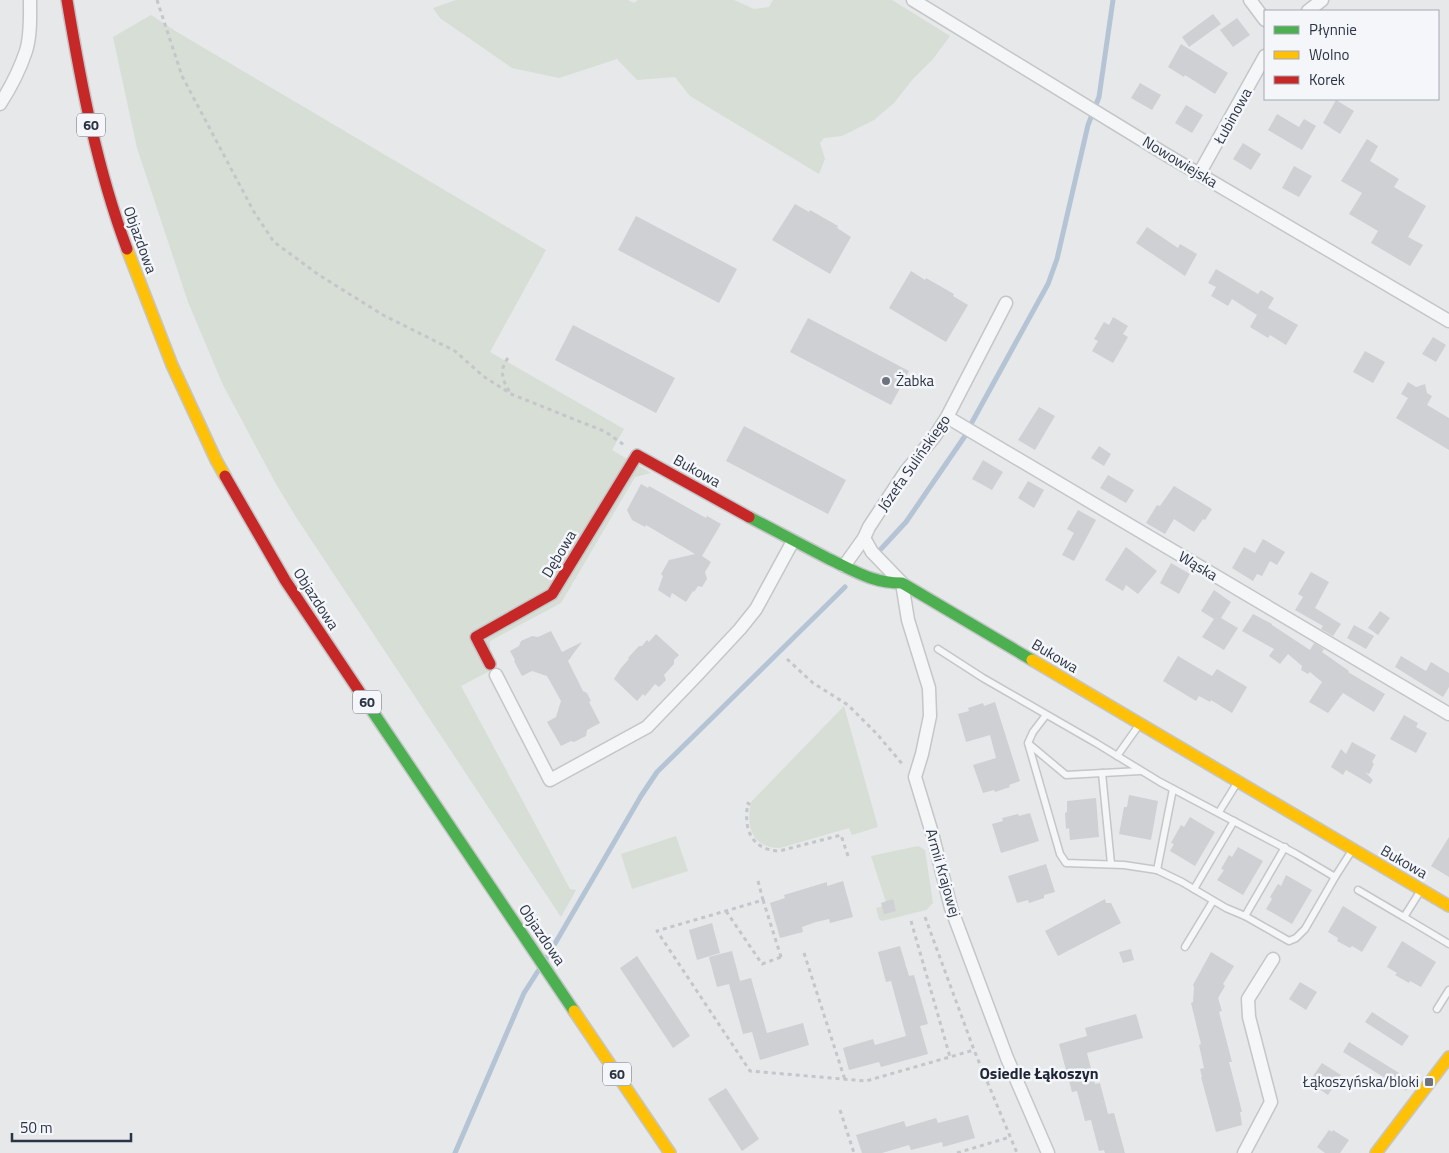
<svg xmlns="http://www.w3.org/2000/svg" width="1449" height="1153" font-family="'Titillium Web',sans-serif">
	<rect width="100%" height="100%" fill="#e6e8ea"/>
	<g fill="#d6ded6">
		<polygon points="456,0 628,0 634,3 638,0 734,0 754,9 769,7 773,0 892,0 950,36 933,59 912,80 894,103 874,120 842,136 824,138 820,143 825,159 819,174 690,96 675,77 637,80 617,59 559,78 512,68 440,18 433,8"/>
		<polygon points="151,15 177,32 546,250 490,352 624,429 612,450 651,473 635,477 561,603 490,641 490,653 497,667 461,686 570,889 576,890 561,917 296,517 276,484 223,385 188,302 137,148 113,37"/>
		<path d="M844 706 878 827 852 835 849 828 780 848C751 848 746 825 751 802Z"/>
		<polygon points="676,836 688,871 632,889 621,854"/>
		<polygon points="918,846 925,850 933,903 926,910 882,921 879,919 876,908 887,905 871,856"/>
	</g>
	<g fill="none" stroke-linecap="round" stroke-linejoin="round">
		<g stroke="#b4c4d5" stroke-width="5">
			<polyline points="971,424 1048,284 1057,259 1088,125 1099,97 1113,0"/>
			<polyline points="880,550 906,522 965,436"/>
			<polyline points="546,959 641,796 657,772 845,587"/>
			<polyline points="455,1153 524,993 540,968"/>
		</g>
	</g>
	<g fill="#ced0d3">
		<polygon points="1213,14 1221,24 1189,47 1182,37"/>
		<polygon points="1237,18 1250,35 1233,47 1220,30"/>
		<polygon points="1181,44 1228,73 1215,94 1185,75 1184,77 1168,67"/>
		<polygon points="1140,83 1161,95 1152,110 1131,98"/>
		<polygon points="1336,100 1354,111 1340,134 1323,123"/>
		<polygon points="1186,105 1203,115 1192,133 1175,123"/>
		<polygon points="1277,114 1299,127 1304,119 1316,126 1302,150 1268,130"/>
		<polygon points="1367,139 1378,146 1370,161 1399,179 1394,187 1426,206 1408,237 1423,245 1410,266 1371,243 1378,231 1349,214 1362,193 1341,181"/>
		<polygon points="1243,143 1261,154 1251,170 1233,159"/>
		<polygon points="1294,166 1312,176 1299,197 1282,188"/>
		<polygon points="795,204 809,212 810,210 838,226 837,228 851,237 830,274 772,240"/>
		<polygon points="636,216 737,269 719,303 618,250"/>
		<polygon points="1147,227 1178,248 1180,244 1197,254 1185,276 1136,243"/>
		<polygon points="1216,269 1258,294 1261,290 1274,298 1268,308 1298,325 1286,345 1270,335 1268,338 1250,327 1257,315 1232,299 1228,306 1211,296 1216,287 1208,283"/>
		<polygon points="911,271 925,280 926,278 954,294 953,296 968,305 946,342 889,308"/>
		<polygon points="1113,317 1128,326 1123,334 1128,337 1113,363 1092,351 1098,341 1094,339 1104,322 1109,325"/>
		<polygon points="808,318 909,371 891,405 790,352"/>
		<polygon points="573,325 675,378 656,413 555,360"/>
		<polygon points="1433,337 1446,345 1436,362 1422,354"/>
		<polygon points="1365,351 1385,362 1373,383 1353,372"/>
		<polygon points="1408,382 1416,387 1425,384 1427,393 1432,396 1427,405 1449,418 1449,450 1396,418 1408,398 1401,394"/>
		<polygon points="1039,407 1055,416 1035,450 1018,440"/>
		<polygon points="744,426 846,480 828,514 726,461"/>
		<polygon points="1099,446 1111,454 1104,466 1091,458"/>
		<polygon points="983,460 1003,472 992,490 972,479"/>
		<polygon points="1108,475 1134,490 1126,503 1100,488"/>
		<polygon points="1028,481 1044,490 1034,508 1018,498"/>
		<polygon points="641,484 648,488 649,486 706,518 707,516 721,524 702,556 711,562 705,572 707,579 702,587 698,586 694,592 693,591 686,602 672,593 670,598 658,590 663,576 661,574 669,560 695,554 646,525 645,527 632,520 627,510"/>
		<polygon points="1174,486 1212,509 1205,520 1203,519 1194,532 1174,519 1165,534 1146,523 1157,505 1160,506"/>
		<polygon points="1078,510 1096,520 1074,561 1062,555 1074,533 1067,529"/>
		<polygon points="1263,539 1285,552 1277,565 1270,561 1262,576 1257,574 1253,581 1232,568 1244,547 1255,553"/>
		<polygon points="1126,547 1157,571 1138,594 1126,585 1123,591 1105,580"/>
		<polygon points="1171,563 1190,574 1179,594 1160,583"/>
		<polygon points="1311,572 1329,582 1315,608 1341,624 1333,636 1321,629 1323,626 1295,610 1303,597 1298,594"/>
		<polygon points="1214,590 1231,602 1221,618 1238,628 1224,650 1202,637 1214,619 1201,611"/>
		<polygon points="1380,611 1390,618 1378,635 1368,628"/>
		<polygon points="1253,614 1272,624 1272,625 1310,650 1314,643 1324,649 1322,652 1349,671 1348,672 1385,694 1374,712 1343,693 1328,713 1309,702 1322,682 1310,672 1308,674 1301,670 1302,666 1288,654 1280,664 1269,656 1274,649 1242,631"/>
		<polygon points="1354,625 1374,636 1366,649 1347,638"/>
		<polygon points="551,631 562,652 582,642 568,661 583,691 587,693 591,701 589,702 600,723 587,730 586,736 574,742 571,741 561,746 547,722 556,717 561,701 547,676 532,671 522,676 514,661 515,660 510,651 519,646 521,641 532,636 538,637"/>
		<polygon points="656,634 679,655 674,660 674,664 664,675 666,680 659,687 655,684 645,696 643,694 637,701 614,679 621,668 629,659 628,658 639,646 642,646 647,640 649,642"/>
		<polygon points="1178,656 1212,676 1217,669 1247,687 1232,713 1211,700 1210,702 1199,696 1196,701 1163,681"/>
		<polygon points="1401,656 1426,671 1431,662 1449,673 1449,687 1443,697 1395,667"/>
		<polygon points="995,702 1020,781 1009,785 1010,787 995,792 994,790 983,793 973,765 996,758 990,735 966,742 958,714 969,711 968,708 983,703 984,706"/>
		<polygon points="1404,715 1418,723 1416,727 1427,733 1416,753 1390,739"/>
		<polygon points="1352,742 1376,755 1372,762 1374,764 1369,774 1365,772 1373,780 1370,784 1346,770 1343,775 1331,767 1341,749 1346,754"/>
		<polygon points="1129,795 1158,801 1151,840 1119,834 1124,807 1127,807"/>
		<polygon points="1096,798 1099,837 1070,840 1069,828 1066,829 1065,813 1067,812 1067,801"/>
		<polygon points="1030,813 1039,841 1001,853 992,824 1003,821 1002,818 1018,814 1019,816"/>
		<polygon points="1190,817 1215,832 1195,866 1170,851 1174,844 1171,843 1181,825 1184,827"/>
		<polygon points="1449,837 1449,877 1431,866"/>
		<polygon points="1238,847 1263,861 1243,895 1217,880 1224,870 1221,869 1229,855 1232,857"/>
		<polygon points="1046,864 1055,892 1044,895 1044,898 1029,903 1028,900 1017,903 1008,876"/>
		<polygon points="1286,875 1312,890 1292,924 1266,909 1272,899 1270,897 1278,884 1281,886"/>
		<polygon points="843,881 853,917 830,923 829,919 816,922 802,927 803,932 780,938 770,903 785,898 784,895 827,882 827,886"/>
		<polygon points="893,899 896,911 884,914 881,903"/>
		<polygon points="1105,899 1106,903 1111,903 1121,923 1058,956 1045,931"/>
		<polygon points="1343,906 1377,927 1362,952 1352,946 1350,948 1337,941 1338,938 1328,932"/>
		<polygon points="712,923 720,953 697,960 689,930"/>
		<polygon points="1402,941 1436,962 1421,987 1410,981 1409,983 1395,975 1397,973 1387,967"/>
		<polygon points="900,946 909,976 914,975 928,1024 920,1026 928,1054 881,1067 879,1062 849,1070 843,1048 873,1039 875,1045 906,1036 891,981 886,982 878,952"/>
		<polygon points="1131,949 1134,960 1123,963 1119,952"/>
		<polygon points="732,951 740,981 751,978 767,1033 803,1023 809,1045 760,1060 752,1032 743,1034 729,984 717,987 709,957"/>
		<polygon points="1211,952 1234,966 1223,984 1225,986 1218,998 1222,1011 1219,1012 1232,1062 1229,1062 1239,1100 1242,1112 1240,1112 1242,1125 1216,1132 1201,1077 1202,1077 1200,1069 1204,1068 1199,1045 1201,1044 1191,1003 1193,1002 1194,987 1193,985"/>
		<polygon points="637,956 690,1036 673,1048 620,968"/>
		<polygon points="1300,982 1317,992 1306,1010 1289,999"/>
		<polygon points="1372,1012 1409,1036 1402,1046 1365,1022"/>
		<polygon points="1136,1014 1143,1038 1087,1053 1095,1084 1100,1083 1108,1114 1114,1113 1125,1153 1105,1153 1104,1150 1099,1151 1091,1120 1085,1121 1077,1091 1072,1092 1059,1044 1087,1036 1085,1028"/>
		<polygon points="1349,1042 1412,1081 1406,1091 1343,1052"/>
		<polygon points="1322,1063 1341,1075 1328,1095 1309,1082"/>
		<polygon points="726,1088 759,1139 742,1151 708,1099"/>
		<polygon points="968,1115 975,1138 943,1147 942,1142 911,1150 909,1145 882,1153 862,1153 856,1135 904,1121 906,1127 936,1118 938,1123"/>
		<polygon points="1329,1130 1332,1132 1333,1130 1349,1140 1340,1153 1325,1153 1317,1147"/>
	</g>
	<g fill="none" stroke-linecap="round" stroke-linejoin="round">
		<g stroke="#c4c6c8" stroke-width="9">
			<g id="lane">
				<polyline points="938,649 983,678 1096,743 1160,782 1296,854 1335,877"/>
				<polyline points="1046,715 1033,732 1028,743 1060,854 1066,863 1124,865 1157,870 1182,882 1226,908 1245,916 1289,941 1296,938 1305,929 1335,877 1351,852"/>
				<polyline points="1029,744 1066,775 1140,771"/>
				<polyline points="1117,756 1139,725"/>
				<polyline points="1102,773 1111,864"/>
				<polyline points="1219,812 1237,783"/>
				<polyline points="1157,870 1173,789"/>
				<polyline points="1194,889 1234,821"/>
				<polyline points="1358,890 1404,917 1421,890"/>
				<polyline points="1245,916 1285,847"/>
				<polyline points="1404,917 1449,944"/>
				<polyline points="1185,947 1213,901"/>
				<polyline points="1437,1009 1449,990"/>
			</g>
		</g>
		<g stroke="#c4c6c8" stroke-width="15">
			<g id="street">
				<polyline points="913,0 1165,154 1449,321"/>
				<polyline points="1250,0 1265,20"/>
				<polyline points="1308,11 1322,0"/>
				<path d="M0 104C11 87 20 69 26 51 31 35 30 16 30 0"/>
				<polyline points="1199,174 1265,56"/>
				<polyline points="947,417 1449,714"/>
				<polyline points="864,538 872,552 902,583 908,620 929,688 930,716 922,754 915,777 932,833 951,908 1007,1058 1048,1153"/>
				<polyline points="844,566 864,538 869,527 906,471 935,436 947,417 1006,303"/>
				<polyline points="496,675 550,780 647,727 697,675 740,629 756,609 793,541"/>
				<polyline points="1244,1153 1271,1102 1249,1017 1248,999 1273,959"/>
			</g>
		</g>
		<g stroke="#c4c6c8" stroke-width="14">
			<g id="fast">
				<path d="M749 517C776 531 802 545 829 559 855 571 872 583 902 583L1032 660"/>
				<polyline points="369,706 574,1011"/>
			</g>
		</g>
		<g stroke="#c4c6c8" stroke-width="14">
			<g id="slow">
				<polyline points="127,249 172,365 216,460 225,476"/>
				<polyline points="1032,660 1449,906"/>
				<polyline points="574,1011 670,1153"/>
				<polyline points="1376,1153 1449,1057"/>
			</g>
		</g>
		<g stroke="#c4c6c8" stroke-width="14">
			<g id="jam">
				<path d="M67 0C81 84 97 169 127 249"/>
				<polyline points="225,476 285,580 369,706"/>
				<polyline points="490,664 476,637 552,594 637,455 749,517"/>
			</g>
		</g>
		<g stroke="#c5c6ca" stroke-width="3" stroke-dasharray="4 4" stroke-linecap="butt">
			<polyline points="157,0 182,76 254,212 274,242 319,275 383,315 455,351 483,376 511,394 606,432 624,445"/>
			<path d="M508 358C499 370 502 380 510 392"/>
			<polyline points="787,659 813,683 848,705 877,734 904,766"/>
			<path d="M750 805 748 803C743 828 751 850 779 851L841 835 848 856"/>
			<polyline points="758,881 763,900 657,931 750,1071 866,1081 974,1050"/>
			<polyline points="763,900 782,960"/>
			<polyline points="726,911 762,964 781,957"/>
			<polyline points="925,917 974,1050 1017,1153"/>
			<polyline points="911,921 950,1057"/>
			<polyline points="804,953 845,1080"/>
			<polyline points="840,1110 854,1153"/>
			<polyline points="957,1153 1010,1137"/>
		</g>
		<use href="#lane" stroke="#f5f6f7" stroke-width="6"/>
		<use href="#street" stroke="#f5f6f7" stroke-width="12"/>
		<use href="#fast" stroke="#4caf50" stroke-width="11"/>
		<use href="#slow" stroke="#ffc107" stroke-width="11"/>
		<use href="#jam" stroke="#c62828" stroke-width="11"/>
	</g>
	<g fill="#6c737f" stroke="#f4f6f9" stroke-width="2">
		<circle cx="886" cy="381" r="5"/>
		<rect x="1424" y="1077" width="10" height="10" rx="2.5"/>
	</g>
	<g text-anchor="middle" stroke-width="5" stroke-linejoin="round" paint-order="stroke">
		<g fill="#f4f6f9" stroke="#676e7b" stroke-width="1">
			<rect x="77" y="113.5" width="28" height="23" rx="4"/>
			<rect x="353" y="690.5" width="28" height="23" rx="4"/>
			<rect x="603" y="1062.5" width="28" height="23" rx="4"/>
		</g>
		<g font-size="14" font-weight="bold" fill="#2b3445">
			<text x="91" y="130">60</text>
			<text x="367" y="707">60</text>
			<text x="617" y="1079">60</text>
		</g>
		<g font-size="15" fill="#2b3445" stroke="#f4f6f9">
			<text transform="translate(1233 116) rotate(-61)" y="5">Łubinowa</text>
			<text transform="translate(1180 162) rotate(31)" y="5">Nowowiejska</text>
			<text transform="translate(140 240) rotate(70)" y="5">Objazdowa</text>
			<text transform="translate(914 463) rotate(-55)" y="5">Józefa Sulińskiego</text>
			<text transform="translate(697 471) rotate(29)" y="5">Bukowa</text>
			<text transform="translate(559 554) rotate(-59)" y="5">Dębowa</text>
			<text transform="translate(1198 566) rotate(31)" y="5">Wąska</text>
			<text transform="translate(316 599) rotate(57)" y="5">Objazdowa</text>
			<text transform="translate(1055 656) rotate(31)" y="5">Bukowa</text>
			<text transform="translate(1404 862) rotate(30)" y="5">Bukowa</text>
			<text transform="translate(943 873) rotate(74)" y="5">Armii Krajowej</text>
			<text transform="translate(542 935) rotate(56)" y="5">Objazdowa</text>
		</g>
		<g font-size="15" fill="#2b3445" stroke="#f4f6f9" text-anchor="start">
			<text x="896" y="386">Żabka</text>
			<text x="1419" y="1087" text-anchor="end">Łąkoszyńska/bloki</text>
		</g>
		<g font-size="16" font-weight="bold" fill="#1d2536" stroke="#f4f6f9">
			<text x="1039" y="1079">Osiedle Łąkoszyn</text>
		</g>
	</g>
	<rect x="1264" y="10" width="175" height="90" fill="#f4f6f9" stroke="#a4a8b1"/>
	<rect x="1274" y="26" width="25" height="8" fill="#4caf50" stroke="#a4a8b1"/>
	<text x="1309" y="35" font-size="15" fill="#2b3445">Płynnie</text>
	<rect x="1274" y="51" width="25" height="8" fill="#ffc107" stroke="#a4a8b1"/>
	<text x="1309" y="60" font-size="15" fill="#2b3445">Wolno</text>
	<rect x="1274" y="76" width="25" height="8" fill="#c62828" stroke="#a4a8b1"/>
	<text x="1309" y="85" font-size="15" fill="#2b3445">Korek</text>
	<path d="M12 1133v8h119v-8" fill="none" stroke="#2b3445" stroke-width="2.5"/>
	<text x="20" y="1133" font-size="15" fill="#2b3445" stroke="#f4f6f9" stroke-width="4" paint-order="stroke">50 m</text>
</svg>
